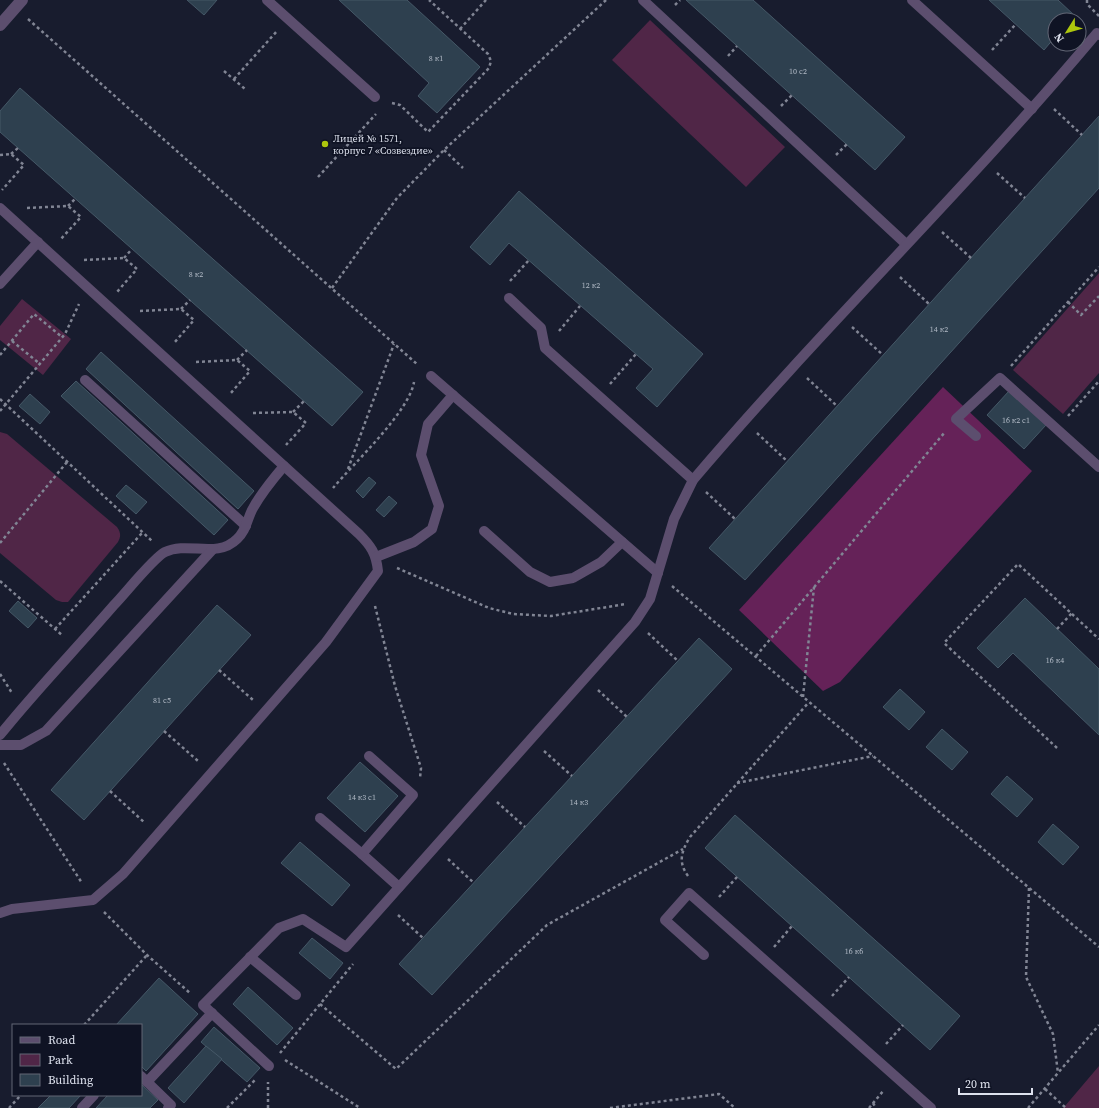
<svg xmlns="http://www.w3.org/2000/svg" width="1099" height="1108" font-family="'Source Serif 4',serif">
	<rect width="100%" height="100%" fill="#181c2e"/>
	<g fill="#502647">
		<polygon points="650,20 785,147 746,187 612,60"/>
		<polygon points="1099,273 1099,373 1063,414 1013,370"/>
		<polygon points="22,299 71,339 43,375 0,340 0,326"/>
		<path d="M0 432 7 434 117 527C121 533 121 536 118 542L68 602H62L56 600 0 553Z"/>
		<polygon points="1099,1066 1099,1108 1063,1108 1065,1106"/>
	</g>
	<polygon fill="#652258" points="943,387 1032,471 840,682 823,691 739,610"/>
	<g fill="#2e404f" stroke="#455867">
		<polygon points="187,0 217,0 204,15"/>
		<polygon points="339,0 407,0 480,67 437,113 418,96 429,83"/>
		<polygon points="686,0 753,0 905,137 875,170"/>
		<polygon points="989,0 1058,0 1075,16 1071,20 1055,20 1055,37 1044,50"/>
		<polygon points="20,88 363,392 332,426 0,132 0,111"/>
		<polygon points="1099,116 1099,188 745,580 709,548"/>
		<polygon points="519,191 703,354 657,407 636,388 653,369 509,243 490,265 470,247"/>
		<polygon points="101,352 254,491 238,509 86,369"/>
		<polygon points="76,381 228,520 214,535 61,396"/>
		<polygon points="1009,391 1046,425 1024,449 987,415"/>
		<polygon points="30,394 50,412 40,424 19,406"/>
		<polygon points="369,477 376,483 363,498 356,491"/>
		<polygon points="126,485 147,502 136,514 116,496"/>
		<polygon points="389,496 397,503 384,517 376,510"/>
		<polygon points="1025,598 1099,669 1099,735 1013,653 998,668 977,648"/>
		<polygon points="18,601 37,618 28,628 9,611"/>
		<polygon points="217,605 251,635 84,820 51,790"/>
		<polygon points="699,638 732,669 432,995 399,964"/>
		<polygon points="900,689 925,712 909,730 883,707"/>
		<polygon points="942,729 968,752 952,770 926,747"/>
		<polygon points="360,762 398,796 365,832 327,798"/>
		<polygon points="1007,776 1033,799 1017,817 991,794"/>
		<polygon points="735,815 960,1016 930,1050 705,848"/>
		<polygon points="1053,824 1079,847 1063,865 1038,842"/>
		<polygon points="300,842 350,885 332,906 281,863"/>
		<polygon points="312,938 343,963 330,979 299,953"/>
		<polygon points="159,978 198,1014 146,1071 141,1066 141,1025 116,1025"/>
		<polygon points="248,987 293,1028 277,1045 233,1004"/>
		<polygon points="214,1027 260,1068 247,1082 201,1042"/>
		<polygon points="206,1046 222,1059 184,1103 168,1088"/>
		<polygon points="141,1084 158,1100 150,1108 96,1108 108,1095 141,1095"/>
		<polygon points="51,1095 81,1095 69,1108 38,1108"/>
	</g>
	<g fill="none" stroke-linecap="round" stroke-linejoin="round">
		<g stroke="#818594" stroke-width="2.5" stroke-dasharray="3 3" stroke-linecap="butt">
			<polyline points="1087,0 1087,4 1099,16"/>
			<polyline points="675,5 680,0"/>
			<polyline points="28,19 418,365"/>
			<polyline points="460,29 486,0"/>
			<polyline points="992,50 1016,24"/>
			<polyline points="728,56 737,46"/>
			<polyline points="224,71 245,89"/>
			<polyline points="234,79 277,31"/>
			<polyline points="392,103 400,105 428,132 489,68 491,61 488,54 429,0"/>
			<polyline points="781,106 792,95"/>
			<polyline points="1054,109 1082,135"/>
			<polyline points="444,150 463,168"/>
			<polyline points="11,154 18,148"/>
			<polyline points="0,155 11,154 24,165 2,190"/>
			<polyline points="836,155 847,144"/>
			<polyline points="997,173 1025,198"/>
			<polyline points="318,177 376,114"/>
			<polyline points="68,206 75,199"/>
			<polyline points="27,208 68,206 81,217 60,240"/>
			<polyline points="942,232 971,258"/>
			<polyline points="124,258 132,249"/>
			<polyline points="84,260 124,258 137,269 117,292"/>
			<polyline points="900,277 929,304"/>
			<polyline points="510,281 529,260"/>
			<polyline points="332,288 397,198 444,150 606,0"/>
			<polyline points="1068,302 1081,315 1099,296"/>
			<polyline points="181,309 190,300"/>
			<polyline points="140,311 181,309 194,320 174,343"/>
			<polyline points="852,327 883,355"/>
			<polyline points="559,331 580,306"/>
			<polyline points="12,341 40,364"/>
			<polyline points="0,355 34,314 62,337"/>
			<polyline points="237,360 247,350"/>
			<polyline points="196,362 237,360 250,371 230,394"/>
			<polyline points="1011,366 1099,267"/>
			<polyline points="807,378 837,406"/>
			<polyline points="610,384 636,354"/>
			<polyline points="0,399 152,541"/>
			<polyline points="0,411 65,334 79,304"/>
			<polyline points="293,412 304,401"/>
			<polyline points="253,413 293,412 306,423 286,445"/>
			<polyline points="1068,416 1099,381"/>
			<polyline points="757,433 787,461"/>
			<polyline points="348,469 394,344"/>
			<path d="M333 488C354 463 409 412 414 382"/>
			<polyline points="706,492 735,519"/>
			<polyline points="0,543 67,462"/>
			<polyline points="397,568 489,608 513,614 551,616 626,604"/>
			<polyline points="0,581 63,636"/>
			<polyline points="672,586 1099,947"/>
			<polyline points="375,606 395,686 421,768 420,778"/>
			<polyline points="55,629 142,533"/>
			<polyline points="1057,629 1072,613"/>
			<polyline points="648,633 678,661"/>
			<polyline points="756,656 945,432"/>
			<polyline points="219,670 253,700"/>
			<polyline points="0,674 12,693"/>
			<polyline points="598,690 627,717"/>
			<polyline points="803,697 814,587"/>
			<polyline points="164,731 198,761"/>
			<polyline points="1057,748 944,643 1018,564 1099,639"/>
			<polyline points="544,751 572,776"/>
			<polyline points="4,763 82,883"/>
			<polyline points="737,783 873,756"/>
			<polyline points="110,791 145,823"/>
			<polyline points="497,802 525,827"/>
			<polyline points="448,859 474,883"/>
			<path d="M688 876C678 862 681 852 690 837L809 702"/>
			<polyline points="1029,888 1026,977 1053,1034 1058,1073"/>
			<polyline points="719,897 737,877"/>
			<polyline points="104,912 147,955 191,994"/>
			<polyline points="398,915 423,938"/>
			<polyline points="774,947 792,926"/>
			<polyline points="832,996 849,977"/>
			<polyline points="320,1004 396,1069 547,925 683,849"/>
			<polyline points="84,1025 147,955"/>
			<polyline points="886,1044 903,1025"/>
			<polyline points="280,1053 353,964"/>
			<polyline points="285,1060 360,1108"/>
			<polyline points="1045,1089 1066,1108"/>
			<polyline points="873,1103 876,1108"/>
			<polyline points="9,1108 21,1095"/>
			<polyline points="227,1108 256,1079"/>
			<polyline points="268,1108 268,1082"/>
			<polyline points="610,1108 719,1094 735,1108"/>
			<polyline points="869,1108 884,1090"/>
			<polyline points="1028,1108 1099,1025"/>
		</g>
		<g stroke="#5c4e6e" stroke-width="10">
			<polyline points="267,0 375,97"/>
			<polyline points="643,0 906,244"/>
			<polyline points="912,0 1032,109"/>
			<path d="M0 208 359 534C371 546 376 553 378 571L326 642 123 874 93 900 12 909 0 913"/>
			<polyline points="0,284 38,242"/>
			<polyline points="509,298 541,328 545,348 693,480"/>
			<polyline points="431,376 658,573"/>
			<polyline points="85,380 246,526"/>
			<polyline points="976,436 956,419 1000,378 1099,467"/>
			<polyline points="484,531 530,572 550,582 573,578 601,562 622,542"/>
			<polyline points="376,557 414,542 432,529 439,506 421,455 428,424 453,395"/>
			<path d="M0 735C36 690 76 649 114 605 125 594 153 558 165 552 188 541 217 559 237 539 246 531 247 520 252 510 261 493 272 480 284 466"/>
			<polyline points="0,745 21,745 46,731 213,549"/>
			<polyline points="369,756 413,795 362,854 399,887"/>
			<polyline points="320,818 362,854"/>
			<polyline points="704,955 665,920 689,893 931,1108"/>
			<polyline points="250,957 296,995"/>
			<path d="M269 1066 203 1005 279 928 303 919 346 947 635 622 650 599 674 519 693 480C823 327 968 187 1097 33L1099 35"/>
			<polyline points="141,1076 171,1105 168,1108"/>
			<polyline points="147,1082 212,1013"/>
			<polyline points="82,1108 94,1095"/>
		</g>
		<polyline stroke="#5c4e6e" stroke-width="12" points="0,25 22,0"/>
	</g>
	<circle fill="#adc60d" stroke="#0f1324" stroke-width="1.5" cx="325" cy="144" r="4"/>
	<g text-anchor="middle" stroke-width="3.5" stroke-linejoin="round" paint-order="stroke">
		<g font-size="8" fill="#b2bac6">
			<text x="436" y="61">8 к1</text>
			<text x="798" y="74">10 с2</text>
			<text x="196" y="277">8 к2</text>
			<text x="591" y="288">12 к2</text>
			<text x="939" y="332">14 к2</text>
			<text x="1016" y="423">16 к2 с1</text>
			<text x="1055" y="663">16 к4</text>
			<text x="162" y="703">81 с5</text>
			<text x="362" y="800">14 к3 с1</text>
			<text x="579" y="805">14 к3</text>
			<text x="854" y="954">16 к6</text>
		</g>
		<g font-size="10" fill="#dee2ee" stroke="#0f1324" text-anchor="start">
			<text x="333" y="142">Лицей № 1571,<tspan x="333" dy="12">корпус 7 «Созвездие»</tspan></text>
		</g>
	</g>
	<rect x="12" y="1024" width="130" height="72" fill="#0f1324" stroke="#626675"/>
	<rect x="20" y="1037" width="20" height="6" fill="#5c4e6e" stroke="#626675"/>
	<text x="48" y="1044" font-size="12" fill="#dee2ee">Road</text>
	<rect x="20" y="1054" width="20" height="12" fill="#502647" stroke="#626675"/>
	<text x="48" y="1064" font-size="12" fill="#dee2ee">Park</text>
	<rect x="20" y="1074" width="20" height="12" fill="#2e404f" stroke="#626675"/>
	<text x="48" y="1084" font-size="12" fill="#dee2ee">Building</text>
	<g transform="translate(1067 32) rotate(233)"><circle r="19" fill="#0f1324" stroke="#626675"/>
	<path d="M0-3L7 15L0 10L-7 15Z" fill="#adc60d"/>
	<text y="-6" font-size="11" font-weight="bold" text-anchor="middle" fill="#dee2ee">N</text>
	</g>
	<path d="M959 1088v6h73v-6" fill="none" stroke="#dee2ee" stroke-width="2"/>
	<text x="965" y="1088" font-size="12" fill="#dee2ee" stroke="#0f1324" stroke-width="3" paint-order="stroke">20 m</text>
</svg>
